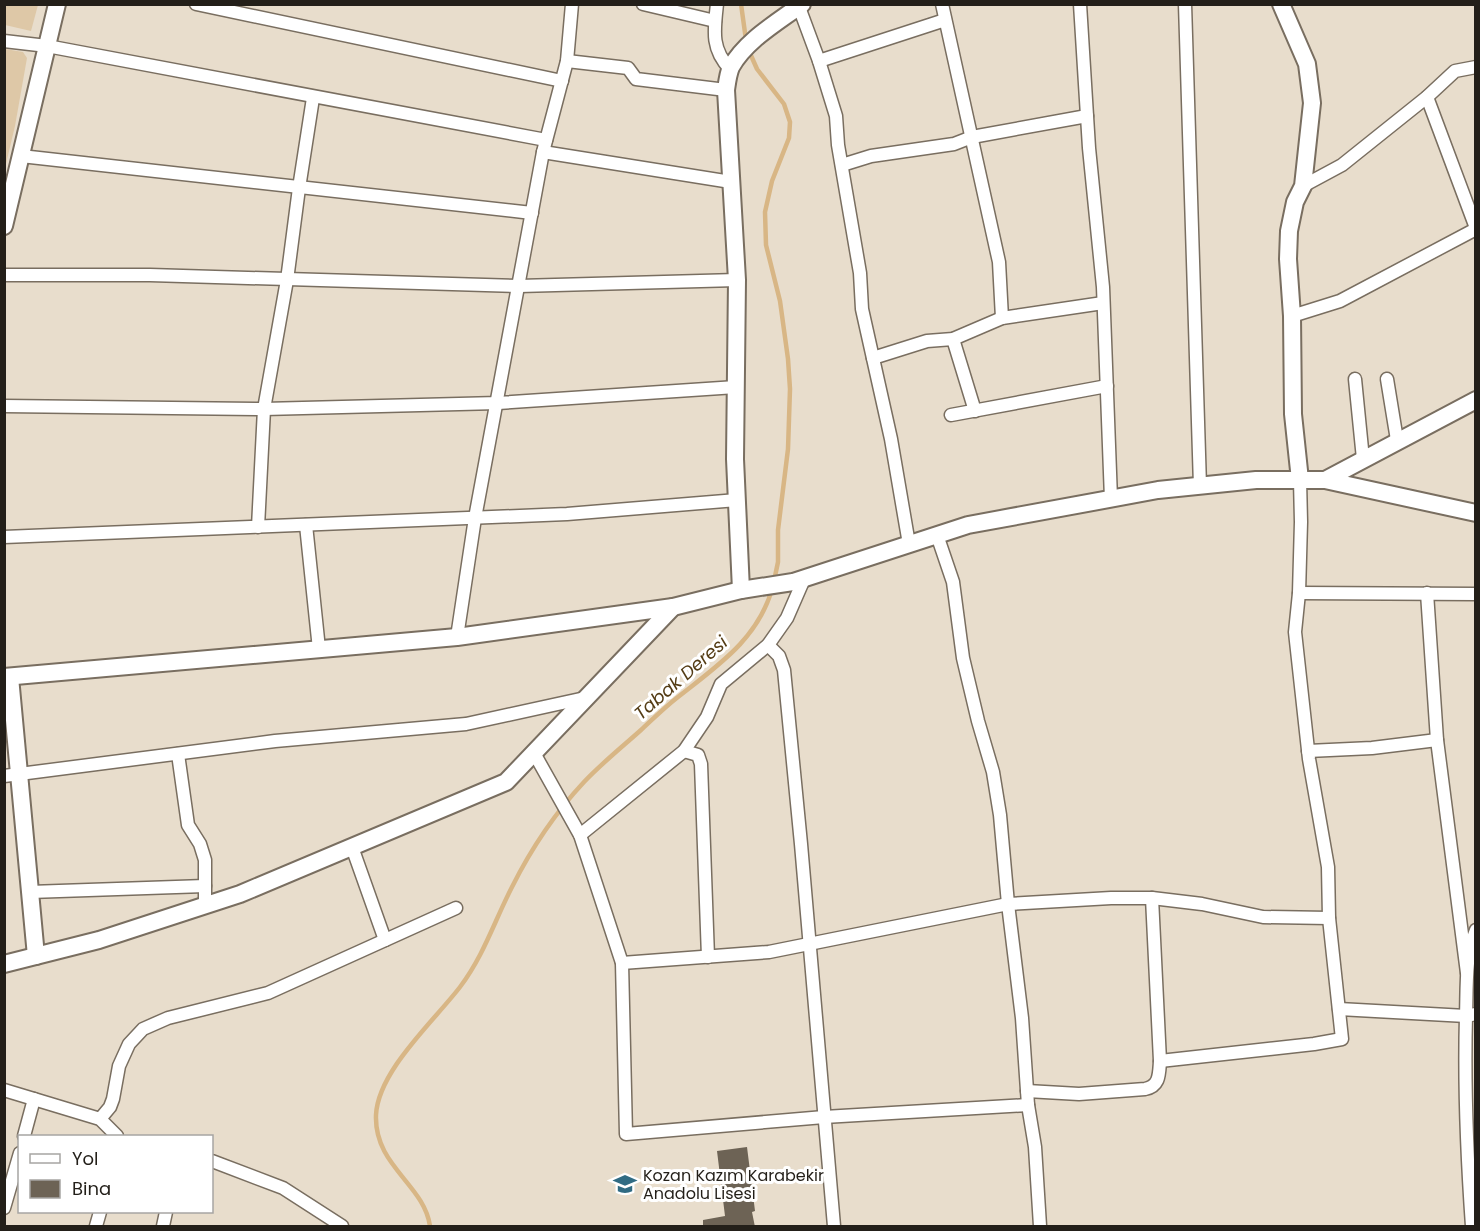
<svg xmlns="http://www.w3.org/2000/svg" width="1480" height="1231" font-family="Poppins,sans-serif">
	<rect width="100%" height="100%" fill="#e8ddcc"/>
	<g fill="#dec8a7">
		<polygon points="4,5 38,5 31,31 5,25"/>
		<polygon points="5,49 23,52 27,58 15,126 5,168"/>
	</g>
	<g fill="none" stroke-linecap="round" stroke-linejoin="round">
		<g stroke="#d8b685" stroke-width="4.5">
			<polyline points="741,4 746,40"/>
			<polyline points="749,51 757,69 784,104 790,122 789,138 772,181 765,212 766,245 780,301 788,359 790,389 788,449 778,530 778,562 774,581"/>
			<path d="M430 1226C424 1184 374 1166 376 1115 378 1071 434 1021 460 987 484 955 494 922 512 887 531 849 555 813 584 782 602 763 622 747 641 730 653 719 665 707 678 697 717 666 758 639 772 589"/>
		</g>
	</g>
	<polygon fill="#6d6355" points="747,1147 755,1211 752,1212 755,1227 703,1227 703,1220 725,1216 717,1151"/>
	<g fill="none" stroke-linecap="round" stroke-linejoin="round">
		<g stroke="#796e60" stroke-width="15">
			<g id="street">
				<polyline points="196,4 562,81"/>
				<polyline points="643,4 715,21"/>
				<path d="M717 4C714 31 711 49 730 69"/>
				<polyline points="942,4 999,262 1002,318"/>
				<polyline points="1080,4 1089,148 1103,287 1111,499"/>
				<polyline points="1185,4 1200,486"/>
				<polyline points="799,7 819,61 836,116 838,145 860,273 862,309 891,439 909,544"/>
				<polyline points="4,41 47,46 546,140"/>
				<polyline points="567,61 628,68 636,79 726,90"/>
				<polyline points="819,61 945,20"/>
				<polyline points="1427,97 1476,228"/>
				<polyline points="543,152 731,182"/>
				<polyline points="21,156 532,213"/>
				<polyline points="842,165 871,156 954,144 972,137 1087,116"/>
				<polyline points="1303,186 1342,165 1427,97 1455,71 1476,67"/>
				<polyline points="4,275 150,275 519,286 737,280"/>
				<polyline points="1292,316 1340,301 1476,229"/>
				<polyline points="953,339 975,411"/>
				<polyline points="873,358 927,341 953,339 1002,318 1103,303"/>
				<polyline points="1355,379 1363,459"/>
				<polyline points="1387,379 1397,440"/>
				<polyline points="4,406 264,409 498,403 736,387"/>
				<polyline points="951,415 1107,386"/>
				<polyline points="306,525 319,649"/>
				<polyline points="258,527 264,409 287,280 299,188 313,98"/>
				<polyline points="937,535 953,582 963,658 978,721 993,772 1000,815 1008,904 1022,1018 1028,1105 1035,1147 1040,1226"/>
				<polyline points="4,537 567,514 737,500"/>
				<polyline points="1299,593 1476,594"/>
				<polyline points="1427,593 1437,740 1467,973"/>
				<polyline points="457,637 475,518 543,152 567,61 572,4"/>
				<polyline points="768,645 779,656 784,670 801,844 834,1226"/>
				<polyline points="684,751 698,755 701,764 708,957"/>
				<polyline points="1308,751 1372,748 1437,740"/>
				<polyline points="534,753 580,835 622,963 626,1134 824,1117 1028,1105"/>
				<polyline points="178,754 188,825 200,844 205,860 205,905"/>
				<polyline points="4,776 275,741 466,724 585,698"/>
				<polyline points="580,835 684,751 707,717 721,684 768,645 787,618 804,579"/>
				<polyline points="352,847 385,940"/>
				<polyline points="30,892 205,886"/>
				<polyline points="622,963 769,952 1008,904 1111,898 1152,898 1202,904 1263,917 1329,918"/>
				<polyline points="1339,1009 1466,1016 1476,1014"/>
				<polyline points="1160,1061 1314,1044 1342,1039 1329,918 1328,867 1309,759 1295,632 1299,593 1301,522 1300,480"/>
				<polyline points="4,1090 100,1119 117,1136"/>
				<path d="M1027 1091 1079 1094 1145 1089C1160 1086 1159 1074 1160 1061L1152 898"/>
				<polyline points="100,1119 110,1107 113,1099 119,1066 129,1044 143,1029 168,1018 268,993 456,908"/>
				<polyline points="24,1136 34,1099"/>
				<polyline points="212,1161 283,1188 342,1226"/>
				<polyline points="4,1208 20,1153"/>
				<polyline points="96,1226 100,1212"/>
				<polyline points="163,1226 166,1212"/>
				<path d="M1472 1226C1467 1156 1464 1086 1466 1016 1467 988 1465 956 1476 930"/>
			</g>
		</g>
		<g stroke="#796e60" stroke-width="20">
			<g id="secondary">
				<polyline points="1281,4 1307,64 1312,103 1303,186 1295,202 1289,231 1288,259 1292,316 1293,414 1300,480"/>
				<polyline points="4,226 57,4"/>
				<polyline points="1325,480 1476,400"/>
				<path d="M741 590 735 459 737 280 726 90C727 83 728 74 731 67 746 40 778 22 802 4"/>
				<polyline points="4,677 457,637 673,607 741,590 793,582 968,525 1158,490 1256,480 1325,480 1476,513"/>
				<polyline points="10,677 36,956"/>
				<polyline points="4,964 99,940 240,894 506,782 673,607"/>
			</g>
		</g>
		<use href="#street" stroke="#fff" stroke-width="12"/>
		<use href="#secondary" stroke="#fff" stroke-width="16"/>
	</g>
	<defs>
		<g id="school-bare" transform="scale(1.8)"><path d="M0-5L7-2L0 1L-7-2ZM-4 1L0 2.5L4 1V4Q0 6-4 4Z" fill="#306b83" stroke="#fff" stroke-width="2.5" paint-order="stroke"/></g>
	</defs>
	<g fill-rule="evenodd">
		<use href="#school-bare" x="625" y="1184"/>
	</g>
	<g text-anchor="middle" stroke-width="6" stroke-linejoin="round" paint-order="stroke">
		<g font-size="16" fill="#231f19" stroke="#fff" text-anchor="start">
			<text x="643" y="1181">Kozan Kazım Karabekir<tspan x="643" dy="18">Anadolu Lisesi</tspan></text>
		</g>
		<g font-size="18" font-style="italic" fill="#543c15" stroke="#fff">
			<text transform="translate(681 678) rotate(-41)" y="6">Tabak Deresi</text>
		</g>
	</g>
	<rect width="1480" height="1231" fill="none" stroke="#231f19" stroke-width="12"/>
	<rect x="18" y="1135" width="195" height="78" fill="#ffffff" stroke="#a7a5a3" stroke-width="1.5"/>
	<rect x="30" y="1154" width="30" height="9" fill="#ffffff" stroke="#a7a5a3" stroke-width="1.5"/>
	<text x="72" y="1165" font-size="18" fill="#231f19">Yol</text>
	<rect x="30" y="1180" width="30" height="18" fill="#6d6355" stroke="#a7a5a3" stroke-width="1.5"/>
	<text x="72" y="1195" font-size="18" fill="#231f19">Bina</text>
</svg>
